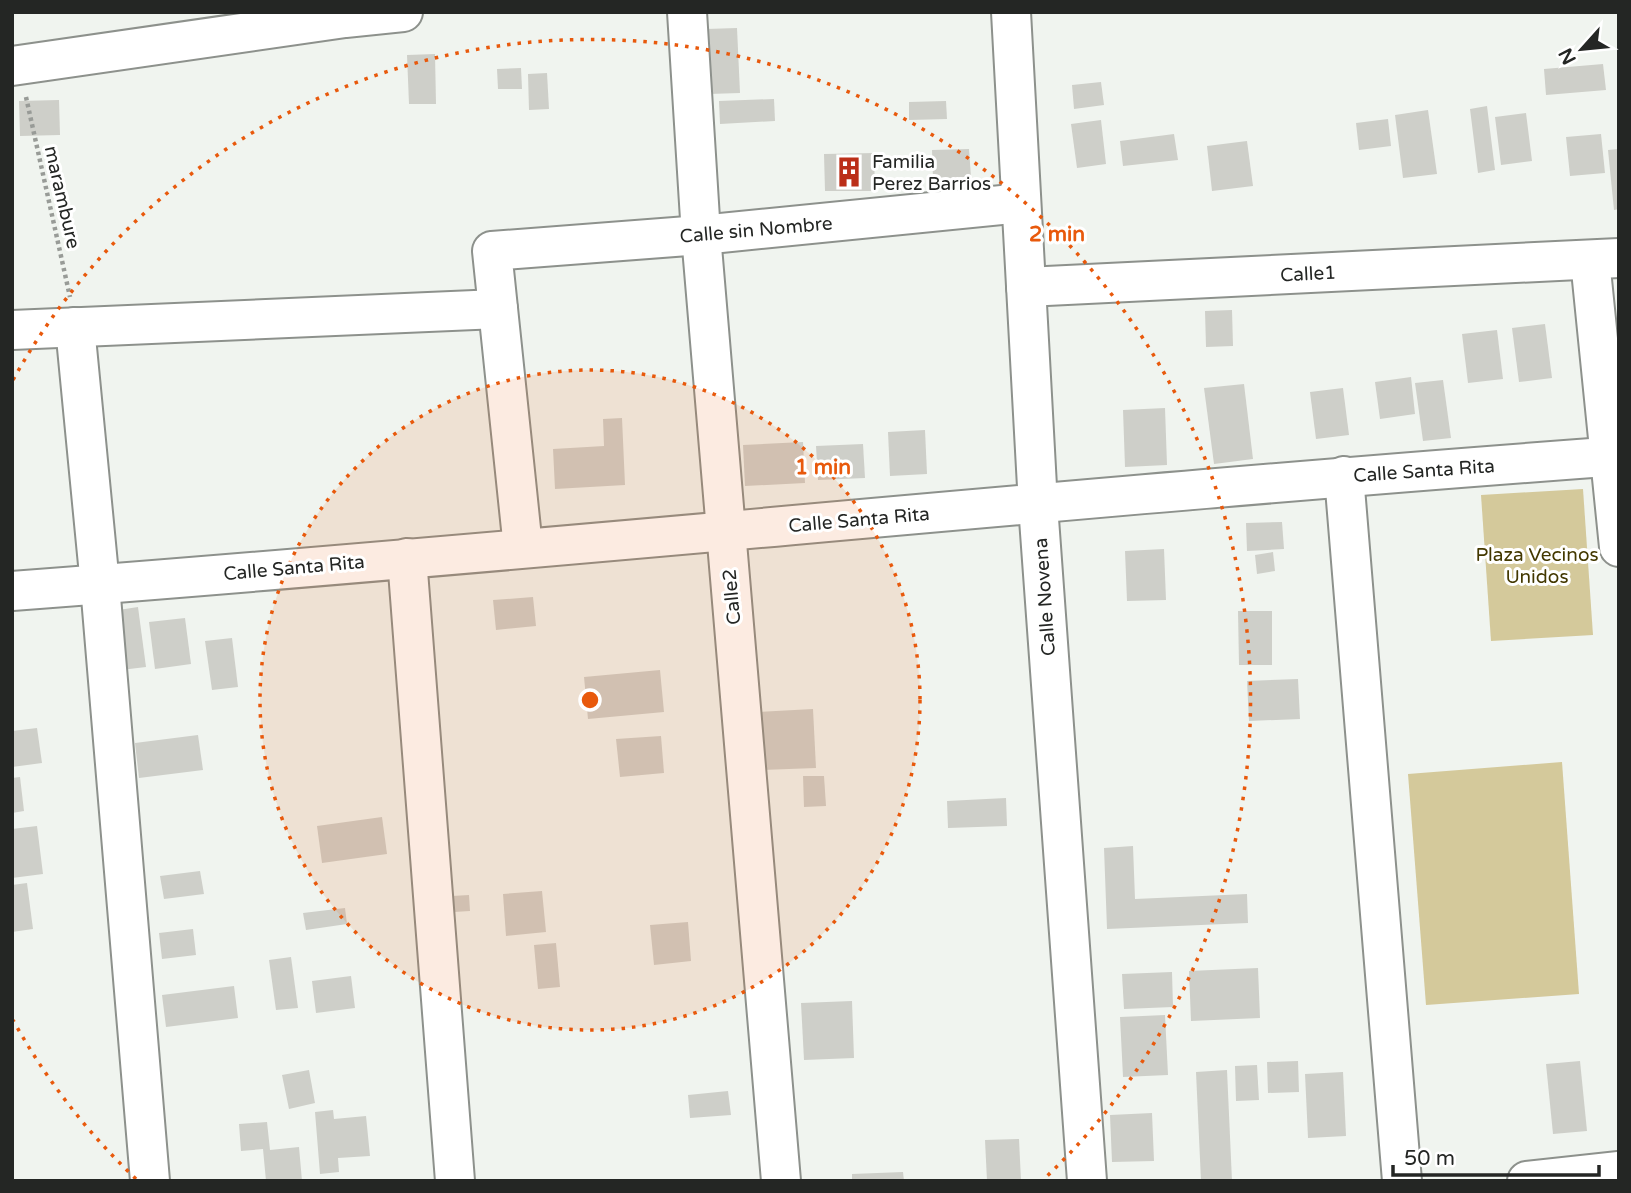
<svg xmlns="http://www.w3.org/2000/svg" width="1631" height="1193" font-family="'Varela Round',sans-serif">
	<rect width="100%" height="100%" fill="#f0f4ef"/>
	<g fill="#d4c99b">
		<polygon points="1583,489 1593,635 1491,641 1481,495"/>
		<polygon points="1562,762 1579,994 1426,1005 1408,774"/>
	</g>
	<g fill="#cecfc9">
		<polygon points="737,28 740,93 709,94 706,29"/>
		<polygon points="435,54 436,104 409,104 407,55"/>
		<polygon points="1603,64 1606,90 1546,95 1544,69"/>
		<polygon points="521,68 522,89 498,89 497,69"/>
		<polygon points="547,73 549,109 529,110 528,74"/>
		<polygon points="1101,82 1104,105 1074,109 1072,85"/>
		<polygon points="774,99 775,121 720,124 719,101"/>
		<polygon points="59,100 60,135 20,136 19,101"/>
		<polygon points="946,101 947,119 909,120 909,102"/>
		<polygon points="1487,106 1495,170 1478,173 1470,109"/>
		<polygon points="1428,110 1437,174 1403,178 1395,115"/>
		<polygon points="1526,113 1532,161 1501,165 1495,117"/>
		<polygon points="1388,119 1391,146 1359,150 1356,123"/>
		<polygon points="1101,120 1106,164 1077,168 1071,124"/>
		<polygon points="1174,134 1178,160 1123,166 1120,141"/>
		<polygon points="1601,134 1605,173 1570,176 1566,137"/>
		<polygon points="1247,141 1253,186 1212,191 1207,146"/>
		<polygon points="969,149 971,177 933,179 932,150"/>
		<polygon points="1619,149 1619,209 1614,210 1608,150"/>
		<polygon points="874,153 875,191 825,191 824,154"/>
		<polygon points="1232,310 1233,346 1206,347 1205,311"/>
		<polygon points="1545,324 1552,378 1519,382 1512,328"/>
		<polygon points="1497,330 1503,379 1468,383 1462,334"/>
		<polygon points="1411,377 1415,414 1380,419 1375,382"/>
		<polygon points="1443,380 1451,438 1423,441 1415,383"/>
		<polygon points="1244,384 1253,459 1214,464 1204,388"/>
		<polygon points="1343,388 1349,435 1316,439 1310,392"/>
		<polygon points="1165,408 1167,465 1125,467 1123,410"/>
		<polygon points="622,418 625,485 555,489 553,449 604,446 603,419"/>
		<polygon points="925,430 927,474 890,476 888,432"/>
		<polygon points="803,442 805,483 745,486 743,445"/>
		<polygon points="863,444 865,478 818,480 816,446"/>
		<polygon points="1282,522 1284,549 1247,551 1246,523"/>
		<polygon points="1164,549 1166,600 1127,601 1125,551"/>
		<polygon points="1273,552 1275,571 1257,574 1255,555"/>
		<polygon points="533,597 536,626 496,630 493,600"/>
		<polygon points="138,607 146,667 121,670 112,611"/>
		<polygon points="1238,611 1272,611 1272,665 1239,665"/>
		<polygon points="185,618 191,664 155,669 149,622"/>
		<polygon points="232,638 238,687 212,690 205,641"/>
		<polygon points="660,670 664,712 588,719 584,677"/>
		<polygon points="1298,679 1300,719 1249,721 1247,681"/>
		<polygon points="813,709 816,768 762,770 759,712"/>
		<polygon points="37,728 42,763 12,767 12,731"/>
		<polygon points="198,735 203,770 139,778 135,743"/>
		<polygon points="661,736 664,773 620,777 616,739"/>
		<polygon points="803,776 824,776 826,806 804,807"/>
		<polygon points="20,777 24,811 12,813 12,778"/>
		<polygon points="1006,798 1007,826 948,828 947,801"/>
		<polygon points="382,817 387,854 322,863 317,826"/>
		<polygon points="37,826 43,874 12,878 12,829"/>
		<polygon points="1133,846 1135,899 1247,894 1248,923 1107,929 1104,848"/>
		<polygon points="200,871 204,894 164,899 160,876"/>
		<polygon points="27,883 33,929 12,932 12,885"/>
		<polygon points="542,891 546,932 506,936 503,894"/>
		<polygon points="469,895 470,911 454,912 452,896"/>
		<polygon points="345,908 347,924 306,930 303,913"/>
		<polygon points="688,922 691,961 654,965 650,925"/>
		<polygon points="193,929 196,955 162,959 159,933"/>
		<polygon points="556,943 560,987 538,989 534,945"/>
		<polygon points="291,957 298,1008 276,1010 269,960"/>
		<polygon points="1258,968 1260,1018 1191,1021 1189,971"/>
		<polygon points="1172,972 1173,1007 1124,1009 1122,974"/>
		<polygon points="351,976 355,1008 316,1013 312,981"/>
		<polygon points="234,986 238,1018 166,1027 162,995"/>
		<polygon points="852,1001 854,1058 804,1060 801,1003"/>
		<polygon points="1165,1015 1168,1075 1123,1077 1120,1017"/>
		<polygon points="1298,1061 1299,1092 1268,1093 1267,1062"/>
		<polygon points="1580,1061 1587,1131 1553,1134 1546,1064"/>
		<polygon points="1257,1065 1259,1100 1236,1101 1235,1066"/>
		<polygon points="309,1070 315,1103 289,1109 282,1075"/>
		<polygon points="1227,1070 1232,1181 1201,1181 1196,1072"/>
		<polygon points="1343,1072 1346,1136 1308,1138 1305,1074"/>
		<polygon points="728,1091 731,1115 690,1118 688,1095"/>
		<polygon points="333,1110 334,1119 366,1116 370,1156 338,1158 339,1172 320,1174 315,1112"/>
		<polygon points="1152,1113 1154,1161 1112,1162 1110,1115"/>
		<polygon points="267,1122 270,1150 299,1147 302,1181 266,1181 263,1149 241,1151 239,1124"/>
		<polygon points="1019,1139 1021,1181 987,1181 985,1140"/>
		<polygon points="903,1172 904,1181 852,1181 852,1174"/>
	</g>
	<g fill="none" stroke-linecap="round" stroke-linejoin="round">
		<g stroke="#8d918c" stroke-width="42">
			<g id="minor">
				<polyline points="687,12 701,235 781,1181"/>
				<polyline points="1011,12 1038,505 1087,1181"/>
				<polyline points="12,66 345,18 403,12"/>
				<polyline points="1590,260 1619,547"/>
				<polyline points="1026,287 1619,258"/>
				<polyline points="75,327 100,585 150,1181"/>
				<polyline points="12,330 498,309"/>
				<polyline points="1344,476 1402,1181"/>
				<polyline points="523,548 492,251 701,235 1021,203"/>
				<polyline points="407,558 455,1181"/>
				<path d="M12 591C548 551 1083 495 1619 456"/>
				<polyline points="1527,1181 1619,1171"/>
			</g>
		</g>
		<polyline stroke="#989b97" stroke-width="4.5" stroke-dasharray="3.5 3.5" stroke-linecap="butt" points="26,97 70,297"/>
		<use href="#minor" stroke="#fff" stroke-width="38"/>
	</g>
	<circle cx="590" cy="700" r="330" fill="#e8590c" fill-opacity=".12"/>
	<g fill="none" stroke="#e8590c" stroke-width="3.5" stroke-dasharray="3.5 7">
		<circle cx="590" cy="700" r="330"/>
		<path d="M136 1179A660 660 0 0 1 13 1020M13 380A660 660 0 1 1 1044 1179"/>
	</g>
	<defs>
		<g id="building-bare" transform="scale(2.415)"><path d="M-4-6H4V6H1V3H-1V6H-4ZM-2.5-4.3h1.7v1.8h-1.7ZM.8-4.3h1.7v1.8H.8ZM-2.5-1h1.7V.8h-1.7ZM.8-1h1.7V.8H.8Z" fill="#bb2f19" stroke="#fff" stroke-width="2.5" paint-order="stroke"/></g>
	</defs>
	<g fill-rule="evenodd">
		<use href="#building-bare" x="849" y="172"/>
	</g>
	<g text-anchor="middle" stroke-width="6" stroke-linejoin="round" paint-order="stroke">
		<g font-size="19" fill="#242624" stroke="#fff" text-anchor="start">
			<text x="872" y="168">Familia<tspan x="872" dy="22">Perez Barrios</tspan></text>
		</g>
		<g font-size="19" fill="#242624" stroke="#fff">
			<text transform="translate(63 197) rotate(77)" y="7">marambure</text>
			<text transform="translate(756 229) rotate(-5)" y="7">Calle sin Nombre</text>
			<text transform="translate(1308 273) rotate(-3)" y="7">Calle1</text>
			<text transform="translate(1424 470) rotate(-4)" y="7">Calle Santa Rita</text>
			<text transform="translate(859 519) rotate(-5)" y="7">Calle Santa Rita</text>
			<text transform="translate(294 567) rotate(-5)" y="7">Calle Santa Rita</text>
			<text transform="translate(731 597) rotate(-95)" y="7">Calle2</text>
			<text transform="translate(1044 597) rotate(-94)" y="7">Calle Novena</text>
		</g>
		<g font-size="19" fill="#433800" stroke="#fff">
			<text x="1537" y="561">Plaza Vecinos<tspan x="1537" dy="22">Unidos</tspan></text>
		</g>
	</g>
	<circle cx="590" cy="700" r="10" fill="#e8590c" stroke="#fff" stroke-width="3.5"/>
	<g font-size="21" text-anchor="middle" font-weight="bold" fill="#e8590c" stroke="#fff" stroke-width="6" stroke-linejoin="round" paint-order="stroke">
		<text x="1057" y="241">2 min</text>
		<text x="823" y="474">1 min</text>
	</g>
	<rect width="1631" height="1193" fill="none" stroke="#242624" stroke-width="28"/>
	<g transform="translate(1582 49) rotate(243)" stroke="#ffffff" stroke-width="5" paint-order="stroke">
	<path d="M0-5L12 26L0 18L-12 26Z" fill="#242624"/>
	<text y="-10" font-size="19" font-weight="bold" text-anchor="middle" fill="#242624">N</text>
	</g>
	<path d="M1393 1165v10h206v-10" fill="none" stroke="#242624" stroke-width="3.5"/>
	<text x="1404" y="1165" font-size="21" fill="#242624" stroke="#ffffff" stroke-width="5" paint-order="stroke">50 m</text>
</svg>
